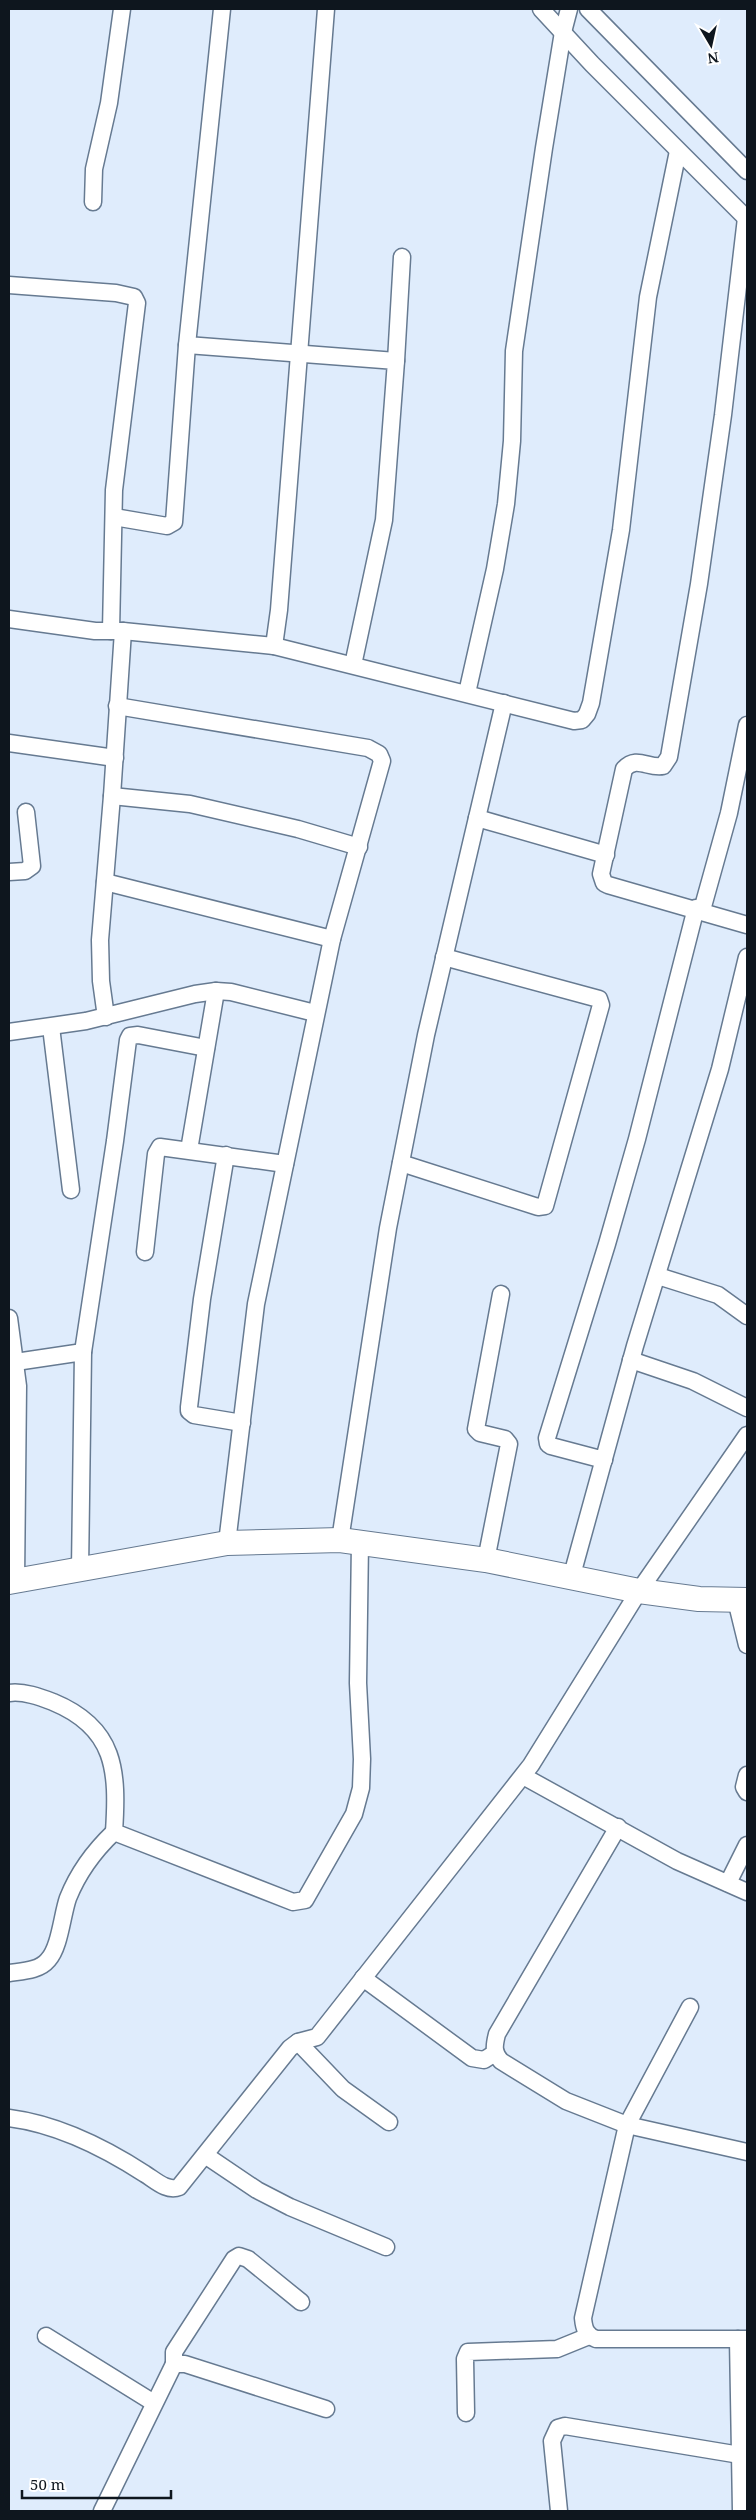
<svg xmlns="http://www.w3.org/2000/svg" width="756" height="2520" font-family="'Noto Serif',serif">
	<rect width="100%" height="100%" fill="#dfecfc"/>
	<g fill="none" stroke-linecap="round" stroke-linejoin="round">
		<g stroke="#667a91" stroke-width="19">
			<g id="street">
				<polyline points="222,9 187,345 396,361 384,520 353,665"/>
				<polyline points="541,9 592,64 747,219"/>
				<polyline points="588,9 747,171"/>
				<polyline points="93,202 94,169 109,103 122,9"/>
				<path d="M746 218 723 415 699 584 669 757 663 766C648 769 637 755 624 769L601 874 604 883 608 885 747 925"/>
				<polyline points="9,285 116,293 134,297 137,303 114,490 111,631"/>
				<polyline points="396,361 402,257"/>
				<polyline points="114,517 167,526 174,522 187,345"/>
				<polyline points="9,619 95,631 123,631 274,646 574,721 582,720 587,714 591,703 621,530 648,297 678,151"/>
				<polyline points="274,646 279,610 326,9"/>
				<polyline points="467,693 495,569 506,504 512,441 514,351 544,148 563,32 569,9"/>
				<polyline points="117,706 368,748 379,754 382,761 332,939 256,1304 227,1543"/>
				<polyline points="9,743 115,758"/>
				<polyline points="112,796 190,804 298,829 359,847"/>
				<polyline points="477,818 606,855"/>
				<polyline points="9,872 25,871 32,866 26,812"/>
				<polyline points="105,882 332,939"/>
				<polyline points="702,910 729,813 747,725"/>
				<polyline points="106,1017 101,981 100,940 112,796 123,631"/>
				<polyline points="51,1027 71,1190"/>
				<polyline points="9,1032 86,1021 195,994 216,991 231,992 315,1013"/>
				<polyline points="189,1150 216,991"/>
				<polyline points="226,1155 202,1299 189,1407 189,1411 194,1415 242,1423"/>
				<polyline points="401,1163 538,1207 545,1206 601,1005 599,999 444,957"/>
				<polyline points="145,1252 156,1154 160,1147 285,1164"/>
				<polyline points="658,1276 718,1295 747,1316"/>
				<polyline points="9,1318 18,1386 16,1581"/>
				<polyline points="83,1352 115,1141 128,1040 130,1036 138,1035 206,1048"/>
				<polyline points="631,1360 693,1381 747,1408"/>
				<polyline points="9,1363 83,1352 80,1570"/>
				<polyline points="604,1460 551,1446 548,1444 547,1438 607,1244 637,1139 696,908"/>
				<polyline points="340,1540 388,1228 426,1035 504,703"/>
				<polyline points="486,1560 509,1444 505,1439 480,1433 476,1429 501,1294"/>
				<polyline points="572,1575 635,1346 720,1069 747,957"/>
				<polyline points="736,1600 747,1645"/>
				<path d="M9 1693C24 1691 40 1697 53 1702 116 1728 118 1771 114 1832L293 1902 305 1900 354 1814 361 1788 362 1759 358 1683 360 1542"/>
				<polyline points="747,1775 744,1787 747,1792"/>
				<polyline points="523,1776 677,1861 747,1892"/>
				<path d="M618 1827 497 2034C494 2046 493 2052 501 2061L566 2101 627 2125 747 2152"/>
				<polyline points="728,1883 747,1845"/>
				<path d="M9 1973C22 1971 39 1971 48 1960 60 1947 62 1915 68 1898 78 1873 94 1851 114 1832"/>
				<polyline points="363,1978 472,2058 484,2060 495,2053"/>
				<path d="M690 2007 627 2125 583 2318C584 2329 586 2335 596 2339H747"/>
				<polyline points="298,2042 343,2089 389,2122"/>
				<path d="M9 2118C56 2124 105 2148 145 2174 155 2180 167 2192 179 2187L290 2048 298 2042 317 2037 531 1765 639 1591 747 1435"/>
				<polyline points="205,2155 257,2190 290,2207 386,2247"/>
				<polyline points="46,2336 154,2403"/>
				<polyline points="738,2339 741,2511"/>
				<polyline points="174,2364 174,2352 234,2259 239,2256 248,2259 301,2302"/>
				<polyline points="466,2413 465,2359 468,2352 557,2349 589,2336"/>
				<polyline points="102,2511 174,2364 185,2364 326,2409"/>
				<polyline points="559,2511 552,2441 558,2428 565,2426 740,2455"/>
			</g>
		</g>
		<g stroke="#667a91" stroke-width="26">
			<polyline id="secondary" points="9,1582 227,1543 340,1540 486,1560 639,1591 699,1599 747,1600"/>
		</g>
		<use href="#street" stroke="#fff" stroke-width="16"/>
		<use href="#secondary" stroke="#fff" stroke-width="24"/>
	</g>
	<rect width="756" height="2520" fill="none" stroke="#0e161e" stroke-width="20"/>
	<g transform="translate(711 45) rotate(171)" stroke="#ffffff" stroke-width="4" paint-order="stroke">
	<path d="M0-4L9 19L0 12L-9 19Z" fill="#0e161e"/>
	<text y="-8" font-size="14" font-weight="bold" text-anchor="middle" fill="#0e161e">N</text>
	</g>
	<path d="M22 2490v8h149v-8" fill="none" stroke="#0e161e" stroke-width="2.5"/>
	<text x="30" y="2490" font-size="15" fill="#0e161e" stroke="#ffffff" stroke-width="4" paint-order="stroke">50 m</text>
</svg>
